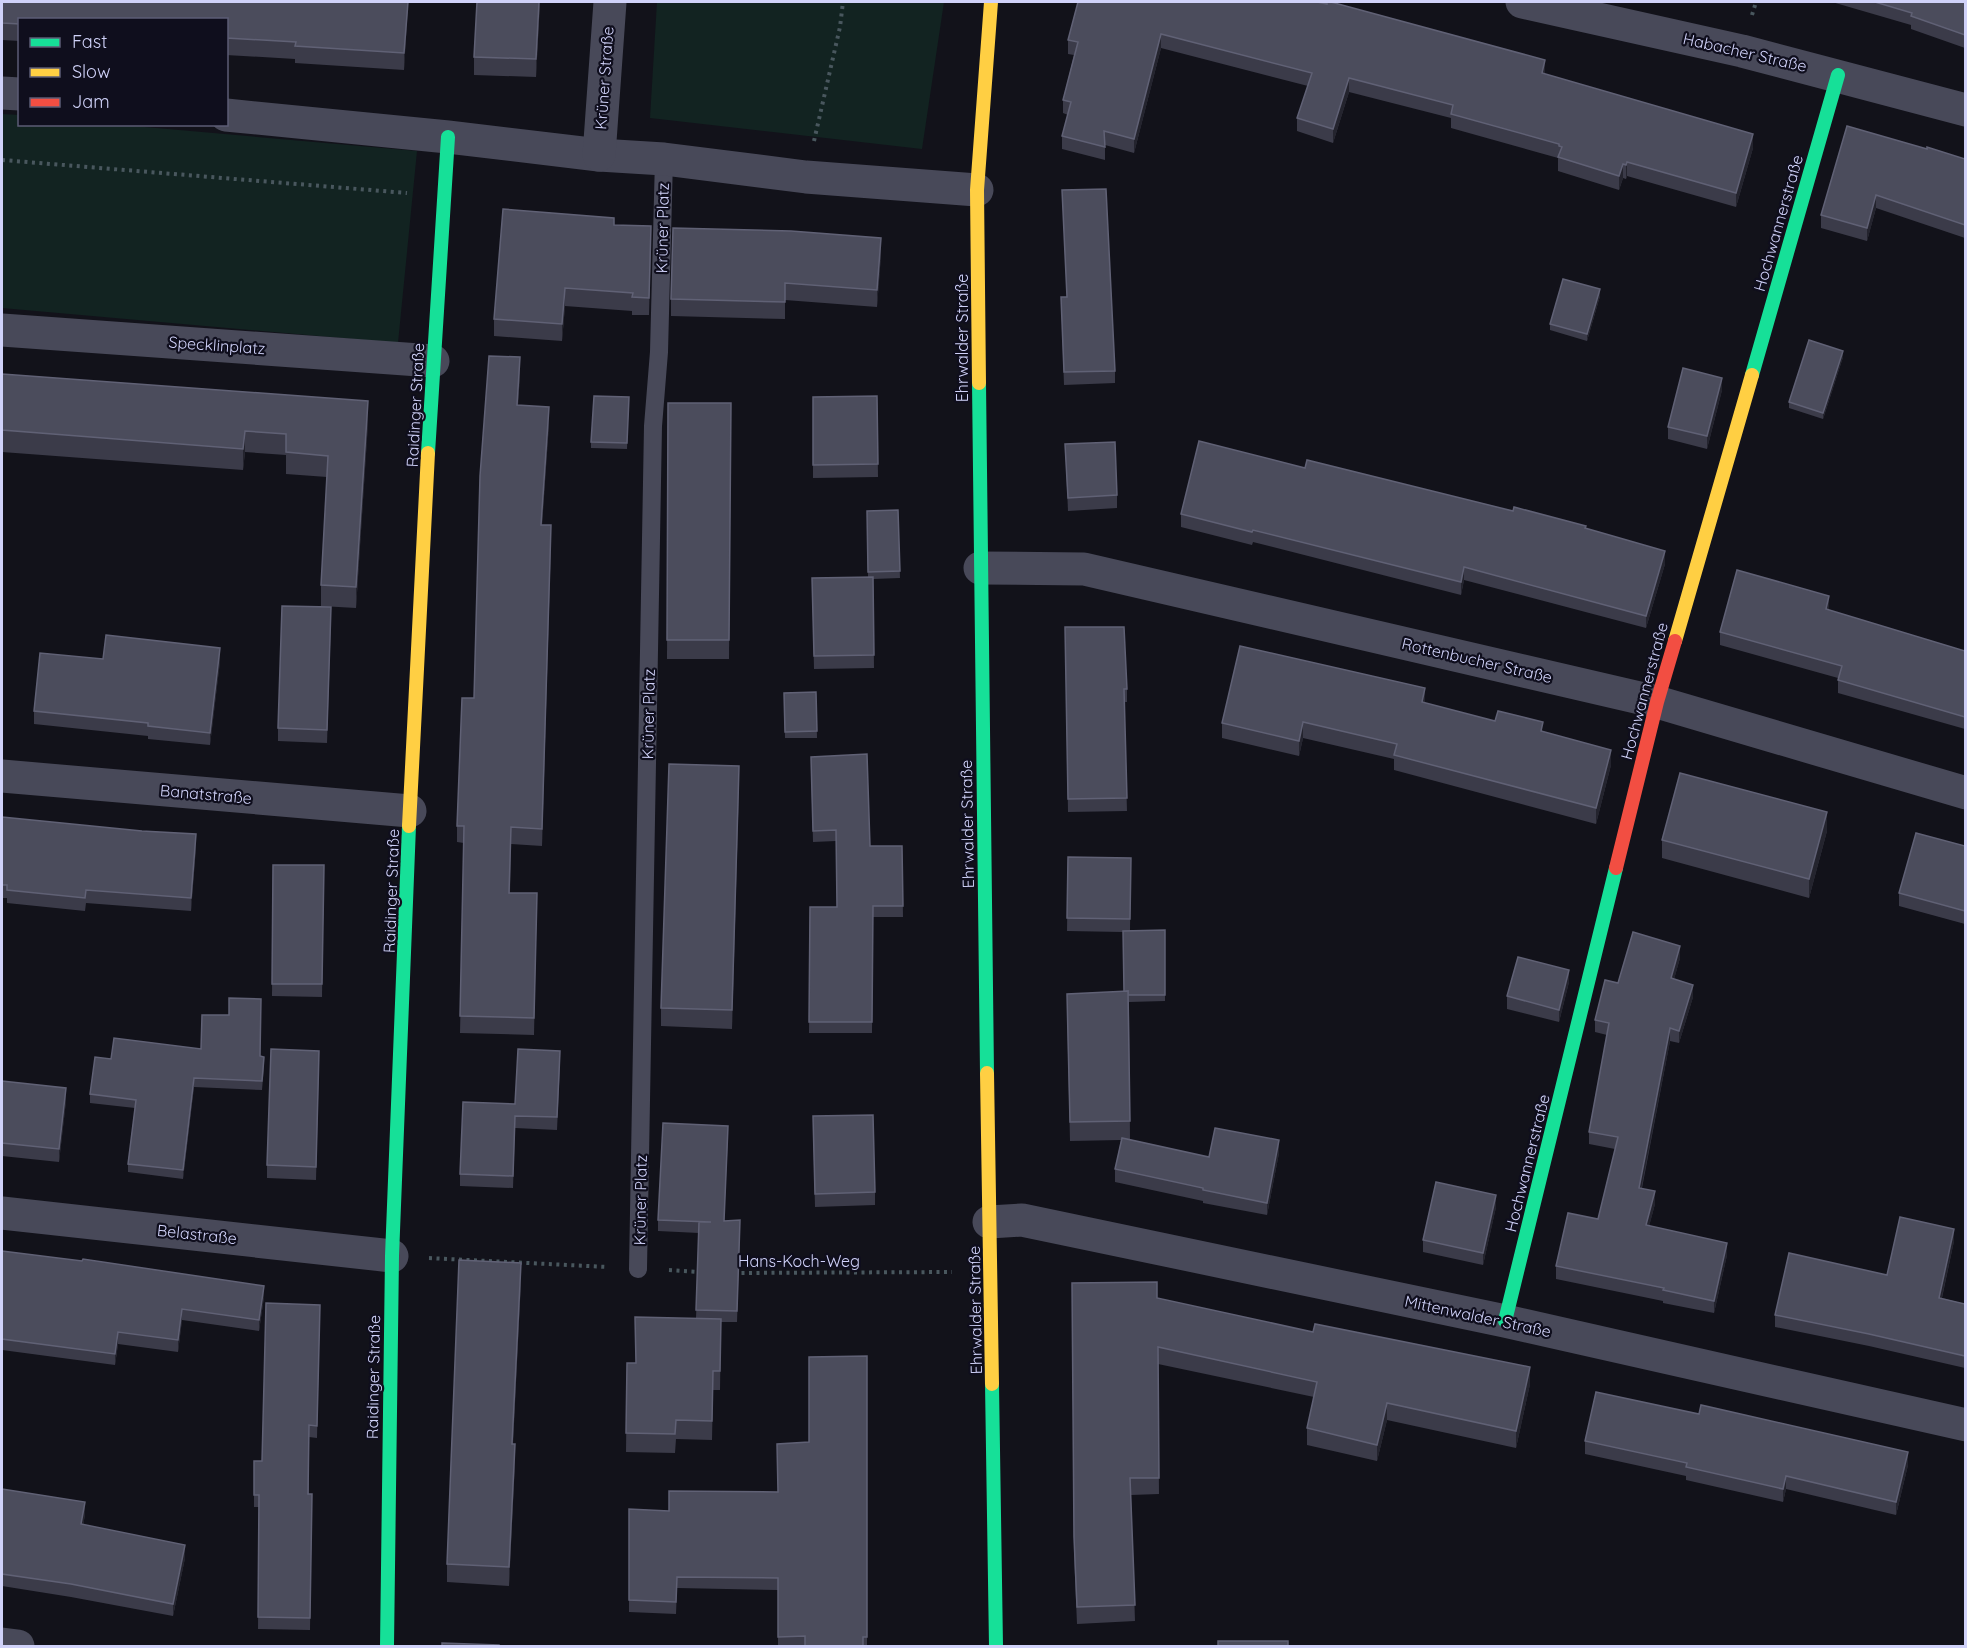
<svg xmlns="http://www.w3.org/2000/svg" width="1967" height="1648" font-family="Quicksand,sans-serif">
	<rect width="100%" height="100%" fill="#12121a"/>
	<g fill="#122321">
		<polygon points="657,2 944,2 922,149 650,118"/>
		<polygon points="2,114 19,115 20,124 122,125 417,151 398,343 2,308"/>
	</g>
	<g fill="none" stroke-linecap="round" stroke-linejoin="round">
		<g stroke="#49575e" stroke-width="4" stroke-dasharray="3 4.5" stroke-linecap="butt">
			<polyline points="1752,15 1756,2"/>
			<polyline points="814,141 840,27 843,2"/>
			<polyline points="2,160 407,193"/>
			<polyline points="429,1258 607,1267"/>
			<polyline points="669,1270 700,1272"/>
			<polyline points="734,1273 952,1272"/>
		</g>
		<polyline stroke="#484959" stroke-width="18" points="638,1269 653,426 659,352 664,159"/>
		<g stroke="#484959" stroke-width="33">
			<polyline points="1522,2 1742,51 1966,110"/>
			<polyline points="2,93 20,94"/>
			<polyline points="226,115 448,137 599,155 664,159 806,177 977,190"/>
			<polyline points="599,155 610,2"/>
			<polyline points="2,330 433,361"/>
			<polyline points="980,568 1084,569 1657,702 1966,793"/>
			<polyline points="2,776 410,811"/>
			<polyline points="2,1213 392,1256"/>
			<polyline points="989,1222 1022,1220 1505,1321 1966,1425"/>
			<polyline points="2,1644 18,1646"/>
		</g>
		<g stroke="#16e098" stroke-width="14">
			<polyline points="1752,375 1838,75"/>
			<polyline points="979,383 987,1073"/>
			<polyline points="428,453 448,137"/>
			<polyline points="1505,1321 1616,868"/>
			<polyline points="992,1384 996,1646"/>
			<polyline points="387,1646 392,1256 409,826"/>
		</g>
		<g stroke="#ffcf43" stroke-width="14">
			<polyline points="979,383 977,190 991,2"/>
			<polyline points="1675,641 1752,375"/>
			<polyline points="409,826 428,453"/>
			<polyline points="987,1073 992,1384"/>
		</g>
		<polyline stroke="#f24e42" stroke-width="14" points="1616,868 1657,702 1675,641"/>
	</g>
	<g fill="#3b3b49">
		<polygon points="2,2 408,2 404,70 295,63 295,59 226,55 226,20 20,20 20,41 2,40"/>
		<polygon points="540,2 536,77 474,75 474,57"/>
		<polygon points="1078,2 1545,74 1753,148 1736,207 1627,176 1626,179 1623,178 1619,190 1558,171 1558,158 1451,128 1451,118 1349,92 1333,143 1297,131 1297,118 1308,86 1161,48 1134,153 1105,145 1105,160 1062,149 1062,136 1068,115 1063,113 1063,100 1074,55 1068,54 1068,40"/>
		<polygon points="1832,2 1965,2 1965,48 1911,29 1911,25"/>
		<polygon points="1965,159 1965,238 1876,208 1867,241 1821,228 1821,215"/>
		<polygon points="1062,190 1115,371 1115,383 1064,385 1061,297 1067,297"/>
		<polygon points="614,225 651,244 649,315 632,315 632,311 565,306 562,341 494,336 494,319"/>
		<polygon points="881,255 877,307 785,300 785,319 671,316 671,299"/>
		<polygon points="1600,296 1587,341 1550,330 1550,324"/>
		<polygon points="1843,357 1823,419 1789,408 1789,402"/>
		<polygon points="2,374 368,423 356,608 321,606 321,585 327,477 286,474 286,455 245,452 243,470 2,452"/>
		<polygon points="520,374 518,405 549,424 542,525 551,542 542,846 511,844 510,893 537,893 534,1035 460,1033 464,843 457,842 457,826 474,698"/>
		<polygon points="1722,390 1707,449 1668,439 1668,427"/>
		<polygon points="877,396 878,477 813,478 813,397"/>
		<polygon points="629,397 627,449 591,448 591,442"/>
		<polygon points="668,403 731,403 729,659 667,659"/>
		<polygon points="1065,444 1117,495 1117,508 1068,511"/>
		<polygon points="1305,468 1513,511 1586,528 1665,564 1646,628 1464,580 1461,595 1253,542 1252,545 1181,527 1181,514"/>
		<polygon points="898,510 900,578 873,579 874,668 814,669 812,578 868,577 867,511"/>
		<polygon points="1829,609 1829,610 1965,651 1965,729 1838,693 1838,678 1720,645 1720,632"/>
		<polygon points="331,620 327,743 278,741 278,728"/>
		<polygon points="1065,627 1127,689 1127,702 1124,702 1127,811 1068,812"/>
		<polygon points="103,659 220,661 210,745 148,739 148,736 34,724 34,711"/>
		<polygon points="816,692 817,738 785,738 784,693"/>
		<polygon points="1425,703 1495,721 1543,731 1611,765 1596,824 1394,770 1394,759 1303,738 1299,756 1222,738 1222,723"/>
		<polygon points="811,768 870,846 902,846 903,917 873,917 872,1033 809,1033 810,907 837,907 836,841 813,842"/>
		<polygon points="739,785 732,1029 661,1026 661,1008"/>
		<polygon points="2,817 196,847 191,911 86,903 85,911 7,903 7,898 2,898"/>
		<polygon points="1827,831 1809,898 1662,858 1662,840"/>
		<polygon points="1965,846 1965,924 1899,906 1899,893"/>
		<polygon points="1068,857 1131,858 1130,930 1165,930 1165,1001 1129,1002 1130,1139 1128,1139 1209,1157 1279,1153 1267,1215 1203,1203 1203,1201 1115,1182 1115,1169 1121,1140 1070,1141 1067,1012 1124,992 1123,932 1067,931"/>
		<polygon points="273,865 324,865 322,997 272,996"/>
		<polygon points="1680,958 1674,979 1693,997 1679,1043 1670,1041 1642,1188 1655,1204 1649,1226 1727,1255 1714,1313 1663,1303 1663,1301 1556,1279 1556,1266 1598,1219 1615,1149 1589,1144 1589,1132 1607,1035 1595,1032 1595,1020"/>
		<polygon points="1569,982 1559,1022 1507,1009 1507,996"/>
		<polygon points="261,1056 264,1066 262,1090 194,1087 183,1179 128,1172 128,1164 135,1108 90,1103 90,1094 111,1059"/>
		<polygon points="319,1063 316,1180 267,1178 267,1165"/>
		<polygon points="560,1064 557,1130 515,1128 513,1188 460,1186 460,1174 515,1104"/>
		<polygon points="2,1081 66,1101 59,1162 2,1156"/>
		<polygon points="813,1129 875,1192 875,1205 815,1207"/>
		<polygon points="728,1137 724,1221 740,1231 737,1322 721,1322 720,1390 713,1390 712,1440 676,1439 675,1453 626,1452 627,1363 635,1363 696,1318 699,1233 658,1231 658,1220"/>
		<polygon points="1496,1207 1483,1265 1423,1252 1423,1240"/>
		<polygon points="1954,1241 1942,1298 1965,1304 1965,1368 1869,1346 1775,1327 1775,1315 1887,1275"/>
		<polygon points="2,1251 264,1297 259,1331 182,1320 178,1352 118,1344 115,1365 2,1350"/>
		<polygon points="521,1281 513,1444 515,1462 509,1586 447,1582 447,1564"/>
		<polygon points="1072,1283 1157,1298 1530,1384 1516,1448 1387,1420 1377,1461 1307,1445 1307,1428 1314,1397 1158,1364 1159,1494 1131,1495 1135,1621 1077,1624 1074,1554"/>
		<polygon points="320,1305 317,1438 309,1437 309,1494 312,1494 310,1630 258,1629 259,1507 254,1507 254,1461 262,1461"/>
		<polygon points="867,1356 867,1647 778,1647 778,1590 677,1588 676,1614 629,1612 629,1509 669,1511 778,1492 809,1442"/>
		<polygon points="1585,1441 1908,1465 1896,1515 1786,1489 1783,1502 1686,1480 1686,1476 1585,1454"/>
		<polygon points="2,1489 85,1515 83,1525 185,1558 173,1616 71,1597 2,1586"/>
	</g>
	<g fill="#24242e">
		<polygon points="408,2 408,7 404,70 404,53"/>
		<polygon points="539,2 540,2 536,77 536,59"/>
		<polygon points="1161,34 1161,48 1134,153 1134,139"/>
		<polygon points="1545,60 1545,74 1542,87 1542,73"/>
		<polygon points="1349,78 1349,92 1333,143 1333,129"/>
		<polygon points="1753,134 1753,148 1736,207 1736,193"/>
		<polygon points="1627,162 1627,176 1626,179 1626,165"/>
		<polygon points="1623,164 1623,178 1619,190 1619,176"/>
		<polygon points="1876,195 1876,208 1867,241 1867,228"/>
		<polygon points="881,238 881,255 877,307 877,290"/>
		<polygon points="565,288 565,306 562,341 562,324"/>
		<polygon points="1600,289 1600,296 1587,341 1587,334"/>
		<polygon points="1843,351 1843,357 1823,419 1823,413"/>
		<polygon points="520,357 520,374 517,422 517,405"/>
		<polygon points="1722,378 1722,390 1707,449 1707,436"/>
		<polygon points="368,401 368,423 356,608 356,587"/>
		<polygon points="549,407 549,424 541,542 541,525"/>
		<polygon points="245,431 245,452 243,470 243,449"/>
		<polygon points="551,525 551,542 542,846 542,829"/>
		<polygon points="1665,551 1665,564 1646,628 1646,616"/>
		<polygon points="1464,567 1464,580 1461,595 1461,582"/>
		<polygon points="1829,596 1829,609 1826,622 1826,609"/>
		<polygon points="220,648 220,661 210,745 210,733"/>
		<polygon points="1425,688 1425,704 1422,702"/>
		<polygon points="1303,722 1303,738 1299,756 1299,741"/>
		<polygon points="1611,750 1611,765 1596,824 1596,808"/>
		<polygon points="739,766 739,785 732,1029 732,1010"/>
		<polygon points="1827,812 1827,831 1809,898 1809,879"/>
		<polygon points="196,834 196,847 191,911 191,898"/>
		<polygon points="1680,946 1680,958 1671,990 1671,978"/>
		<polygon points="1569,970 1569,982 1559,1022 1559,1010"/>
		<polygon points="1693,985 1693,997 1679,1043 1679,1031"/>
		<polygon points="1670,1028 1670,1041 1639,1200 1639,1188"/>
		<polygon points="194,1078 194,1087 183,1179 183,1170"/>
		<polygon points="66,1088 66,1101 59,1162 59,1149"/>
		<polygon points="1279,1140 1279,1153 1267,1215 1267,1203"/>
		<polygon points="1655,1191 1655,1204 1646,1238 1646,1225"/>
		<polygon points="1496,1195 1496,1207 1483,1265 1483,1253"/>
		<polygon points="1954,1229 1954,1241 1939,1310 1939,1298"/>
		<polygon points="1727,1243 1727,1255 1714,1313 1714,1301"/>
		<polygon points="521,1263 521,1281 512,1462 512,1444"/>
		<polygon points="264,1286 264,1297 259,1331 259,1320"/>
		<polygon points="182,1309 182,1320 178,1352 178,1340"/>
		<polygon points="118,1332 118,1344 115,1365 115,1354"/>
		<polygon points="1530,1367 1530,1384 1516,1448 1516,1431"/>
		<polygon points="1387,1403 1387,1420 1377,1461 1377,1445"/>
		<polygon points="515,1444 515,1462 509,1586 509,1567"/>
		<polygon points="1908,1452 1908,1465 1896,1515 1896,1502"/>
		<polygon points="1786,1476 1786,1489 1783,1502 1783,1489"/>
		<polygon points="85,1502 85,1515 81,1537 81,1524"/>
		<polygon points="185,1545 185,1558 173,1616 173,1604"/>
	</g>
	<g fill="#4b4c5c" stroke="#606175" stroke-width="1.5">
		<polygon points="2,2 408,2 404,53 295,46 296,42 226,38 226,20 20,20 20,24 2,23"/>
		<polygon points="477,2 539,2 536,59 474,57"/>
		<polygon points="1078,2 1317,2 1327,4 1327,2 1331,2 1545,60 1542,73 1753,134 1736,193 1627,162 1626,165 1623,164 1619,176 1558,157 1562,147 1559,146 1559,144 1451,114 1453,105 1349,78 1333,129 1297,118 1312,73 1161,34 1134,139 1104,131 1105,147 1062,136 1071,102 1063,100 1078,42 1068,40"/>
		<polygon points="1875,2 1965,2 1965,35 1911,16 1912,13"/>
		<polygon points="1847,126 1927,149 1927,147 1965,159 1965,225 1876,195 1867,228 1821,215"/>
		<polygon points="1106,189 1115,371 1064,372 1061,297 1067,297 1062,190"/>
		<polygon points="503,209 614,218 614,225 651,226 649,298 632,297 633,293 565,288 562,324 494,319"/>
		<polygon points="673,228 791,231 881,238 877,290 785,283 785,302 671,299"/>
		<polygon points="1563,279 1600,289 1587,334 1550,324"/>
		<polygon points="1809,340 1843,351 1823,413 1789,402"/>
		<polygon points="489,356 520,357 517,405 549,407 541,525 551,525 542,829 511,827 509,893 537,893 534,1018 460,1016 464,826 457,826 462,698 474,698 480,476"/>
		<polygon points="1683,368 1722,378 1707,436 1668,427"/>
		<polygon points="2,374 368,401 356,587 321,585 328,456 286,452 286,434 245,431 243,449 2,430"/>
		<polygon points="594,396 629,397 627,443 591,442"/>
		<polygon points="877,396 878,464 813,465 813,397"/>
		<polygon points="668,403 731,403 729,640 667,640"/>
		<polygon points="1199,441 1305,468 1307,460 1513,511 1514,507 1586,526 1585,528 1665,551 1646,616 1464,567 1461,582 1253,530 1252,532 1181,514"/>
		<polygon points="1115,442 1117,495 1068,498 1065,444"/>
		<polygon points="898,510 900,571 868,572 867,511"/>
		<polygon points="1737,570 1829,596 1826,609 1965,651 1965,717 1838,680 1842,666 1720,632"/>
		<polygon points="873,577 874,655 814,656 812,578"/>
		<polygon points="282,606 331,607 327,730 278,728"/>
		<polygon points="1065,627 1124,627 1127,689 1124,689 1127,798 1068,799"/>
		<polygon points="106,635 220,648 210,733 148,726 148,723 34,711 40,653 103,659"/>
		<polygon points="1240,646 1425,688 1422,702 1495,721 1498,711 1543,722 1541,731 1611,750 1596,808 1394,755 1397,744 1303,722 1299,741 1222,723"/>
		<polygon points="816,692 817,731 785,732 784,693"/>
		<polygon points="867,754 870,846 902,846 903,906 873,906 872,1022 809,1022 810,907 837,907 836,830 813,831 811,757"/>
		<polygon points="669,764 739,766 732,1010 661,1008"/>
		<polygon points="1680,773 1827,812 1809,879 1662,840"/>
		<polygon points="2,817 142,831 196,834 191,898 86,890 85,898 7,890 7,885 2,885"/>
		<polygon points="1916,833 1965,846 1965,911 1899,893"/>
		<polygon points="1068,857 1131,858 1130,919 1067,918"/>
		<polygon points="273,865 324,865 322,984 272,984"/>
		<polygon points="1165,930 1165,995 1128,995 1128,991 1124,992 1123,931"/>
		<polygon points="1633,932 1680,946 1671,978 1693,985 1679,1031 1670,1028 1639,1188 1655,1191 1646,1225 1727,1243 1714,1301 1663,1290 1664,1288 1556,1266 1568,1213 1598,1219 1618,1137 1589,1132 1609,1023 1595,1020 1605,980 1618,983"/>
		<polygon points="1518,957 1569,970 1559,1010 1507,996"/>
		<polygon points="1128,991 1130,1121 1070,1122 1067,994"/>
		<polygon points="229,998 261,999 260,1056 264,1057 262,1081 194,1078 183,1170 128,1164 136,1100 90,1094 95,1057 111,1059 114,1038 201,1049 202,1015 229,1015"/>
		<polygon points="271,1049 319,1051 316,1167 267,1165"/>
		<polygon points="518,1049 560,1051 557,1117 515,1116 513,1176 460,1174 463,1102 515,1104"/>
		<polygon points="2,1081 66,1088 59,1149 2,1143"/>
		<polygon points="873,1115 875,1192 815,1194 813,1116"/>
		<polygon points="663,1123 728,1126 724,1221 740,1220 737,1311 696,1310 699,1222 711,1222 658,1220"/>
		<polygon points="1215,1128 1279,1140 1267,1203 1203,1190 1203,1188 1115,1169 1122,1138 1209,1157"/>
		<polygon points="1436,1182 1496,1195 1483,1253 1423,1240"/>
		<polygon points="1900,1217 1954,1229 1939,1298 1965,1304 1965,1356 1869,1334 1775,1315 1789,1253 1887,1275"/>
		<polygon points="2,1251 82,1261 83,1259 264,1286 259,1320 182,1309 178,1340 118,1332 115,1354 2,1339"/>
		<polygon points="459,1260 521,1263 512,1444 515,1444 509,1567 447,1564"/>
		<polygon points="1157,1282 1157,1298 1313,1332 1315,1324 1530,1367 1516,1431 1387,1403 1377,1445 1307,1428 1317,1382 1158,1347 1159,1478 1130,1478 1135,1605 1077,1607 1074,1537 1072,1283"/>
		<polygon points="266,1303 320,1305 317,1426 309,1425 308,1494 312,1494 310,1618 258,1617 259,1495 254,1495 254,1461 262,1461"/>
		<polygon points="635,1317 721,1319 720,1371 713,1371 712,1421 676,1420 675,1434 626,1433 627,1363 636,1363"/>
		<polygon points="867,1356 867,1637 863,1637 863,1647 805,1647 805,1636 778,1637 778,1578 677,1577 676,1602 629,1600 629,1509 669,1511 669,1491 778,1492 777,1444 809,1442 809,1357"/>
		<polygon points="1596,1392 1699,1414 1701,1405 1908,1452 1896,1502 1786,1476 1783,1489 1686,1467 1687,1463 1585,1441"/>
		<polygon points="2,1489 85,1502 81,1524 185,1545 173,1604 71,1584 2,1574"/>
		<rect x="1218" y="1641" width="70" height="6"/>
		<polygon points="442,1643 499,1645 499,1647 442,1647"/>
	</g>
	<g text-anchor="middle" stroke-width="4.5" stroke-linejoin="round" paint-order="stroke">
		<g font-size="16" fill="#d0d2f9" stroke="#0f0e1d">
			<text transform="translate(1745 52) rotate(13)" y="6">Habacher Straße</text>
			<text transform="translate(604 78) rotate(-86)" y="6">Krüner Straße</text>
			<text transform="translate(1778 223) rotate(-74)" y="6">Hochwannerstraße</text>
			<text transform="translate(662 228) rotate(-89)" y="6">Krüner Platz</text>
			<text transform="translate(962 338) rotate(-90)" y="6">Ehrwalder Straße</text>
			<text transform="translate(217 345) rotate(4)" y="6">Specklinplatz</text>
			<text transform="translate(415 405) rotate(-87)" y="6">Raidinger Straße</text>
			<text transform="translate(1477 660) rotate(13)" y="6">Rottenbucher Straße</text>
			<text transform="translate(1644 691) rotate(-75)" y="6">Hochwannerstraße</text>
			<text transform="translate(648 714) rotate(-89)" y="6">Krüner Platz</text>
			<text transform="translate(206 794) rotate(5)" y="6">Banatstraße</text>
			<text transform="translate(967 824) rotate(-91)" y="6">Ehrwalder Straße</text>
			<text transform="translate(391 891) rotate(-88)" y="6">Raidinger Straße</text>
			<text transform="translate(1527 1163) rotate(-76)" y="6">Hochwannerstraße</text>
			<text transform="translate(640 1200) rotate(-89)" y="6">Krüner Platz</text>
			<text transform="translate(197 1234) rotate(6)" y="6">Belastraße</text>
			<text x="799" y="1267">Hans-Koch-Weg</text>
			<text transform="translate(975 1310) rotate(-91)" y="6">Ehrwalder Straße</text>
			<text transform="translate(1478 1316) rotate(12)" y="6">Mittenwalder Straße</text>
			<text transform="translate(373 1377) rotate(-89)" y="6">Raidinger Straße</text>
		</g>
	</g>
	<rect width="1967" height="1648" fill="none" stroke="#d0d2f9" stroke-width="6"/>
	<rect x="18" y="18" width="210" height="108" fill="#0f0e1d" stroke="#5c5c75" stroke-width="1.5"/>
	<rect x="30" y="38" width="30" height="9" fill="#16e098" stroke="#5c5c75" stroke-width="1.5"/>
	<text x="72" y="48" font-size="18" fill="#d0d2f9">Fast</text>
	<rect x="30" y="68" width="30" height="9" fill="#ffcf43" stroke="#5c5c75" stroke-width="1.5"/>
	<text x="72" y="78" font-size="18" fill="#d0d2f9">Slow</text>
	<rect x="30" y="98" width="30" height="9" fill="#f24e42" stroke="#5c5c75" stroke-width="1.5"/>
	<text x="72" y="108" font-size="18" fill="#d0d2f9">Jam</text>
</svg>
